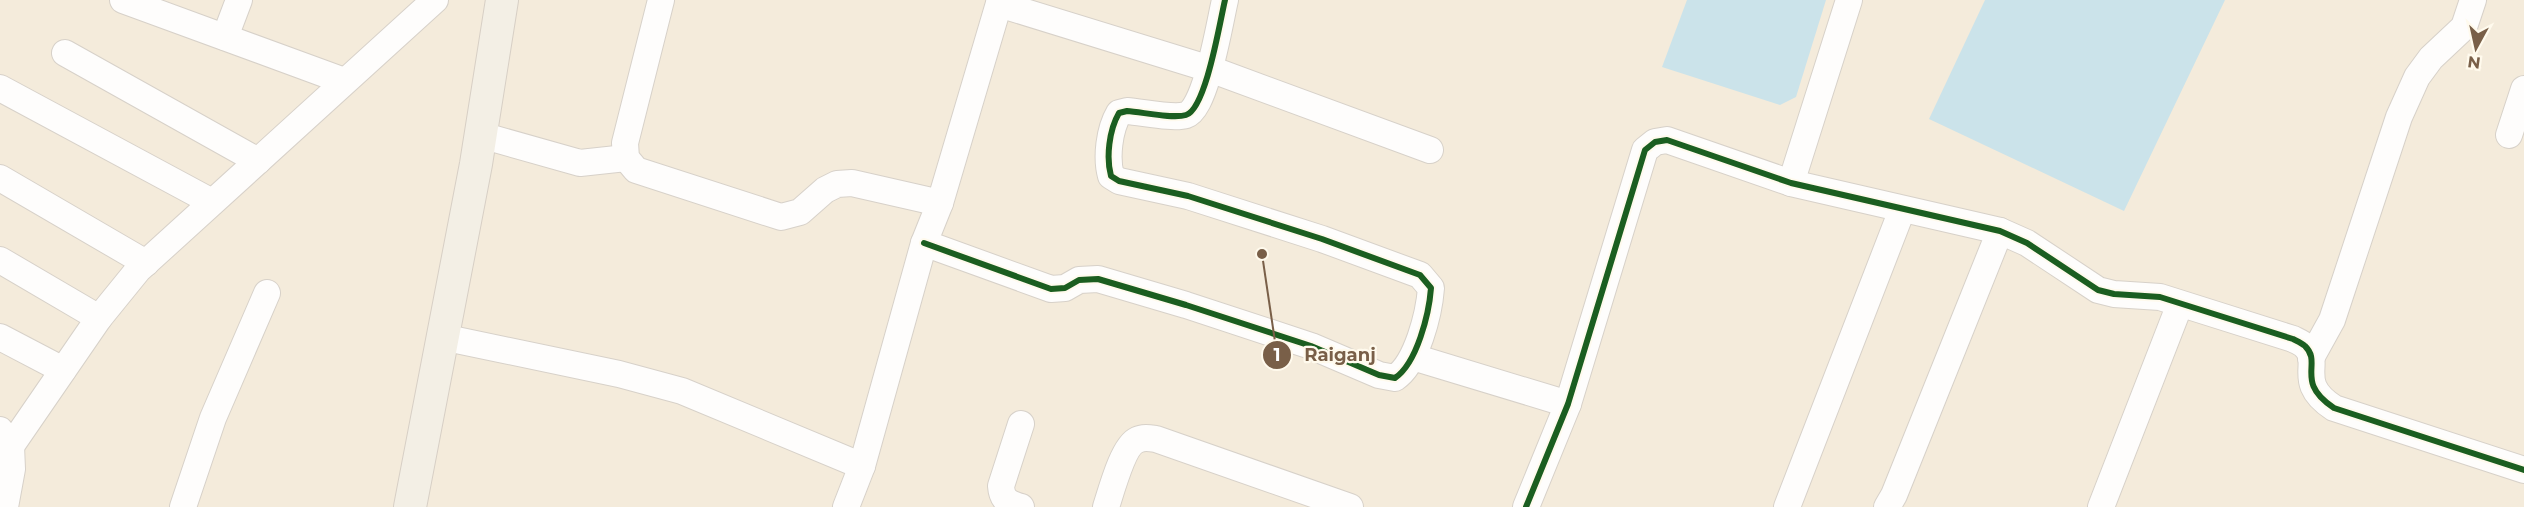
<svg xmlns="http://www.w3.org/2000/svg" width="2524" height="507" font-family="Montserrat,sans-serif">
	<rect width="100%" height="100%" fill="#f8f4eb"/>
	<rect fill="#f4ebdb" x="0" y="0" width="2524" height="507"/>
	<g fill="#cbe3ea">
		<polygon points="1687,0 1826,0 1796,97 1780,105 1662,67"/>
		<polygon points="1985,0 2225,0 2124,211 1929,119"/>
	</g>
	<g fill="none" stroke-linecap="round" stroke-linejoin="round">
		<g stroke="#d7d1c9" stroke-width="28">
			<g id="minor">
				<polyline points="123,0 344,81"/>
				<polyline points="661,0 625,143 626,158 636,170 781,217 800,212 825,190 837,184 852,183 940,203"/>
				<polyline points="999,4 1210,69 1430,150"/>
				<polyline points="225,37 239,0"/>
				<polyline points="65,53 258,161"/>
				<polyline points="0,88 212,202"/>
				<polyline points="481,135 580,163 626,158"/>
				<polyline points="2509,135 2524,89"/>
				<polyline points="0,178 146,263"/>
				<polyline points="1791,183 1849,0"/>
				<path d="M924 243 1051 289 1065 288 1079 280 1098 279 1186 305 1311 346 1379 375 1395 378C1417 363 1429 314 1431 288L1420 275 1322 239 1188 196 1119 181 1111 176C1106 158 1109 130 1119 113L1127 111C1142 112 1173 119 1186 115 1206 109 1220 21 1225 0"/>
				<polyline points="0,260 99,318"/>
				<polyline points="0,337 63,370"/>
				<polyline points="442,337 619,374 682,391 862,466"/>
				<polyline points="1413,357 1568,404"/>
				<polyline points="2311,358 2332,320 2399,117 2417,77 2431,58 2464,27 2473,0"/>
				<polyline points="0,430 11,446 12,469 5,507"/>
				<polyline points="11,446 99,318 138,270 435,0"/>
				<polyline points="183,507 213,418 267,293"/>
				<polyline points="846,507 862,466 924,243 940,203 1000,0"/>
				<path d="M1021 507C1008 503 1002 500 1001 486L1021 424"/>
				<path d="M1106 507C1111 492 1123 446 1137 440 1143 437 1149 438 1156 439L1350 507"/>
				<path d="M1526 507 1568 404 1645 150 1655 142 1667 140 1791 183 2000 231 2027 243 2098 290 2114 294 2160 297 2293 339C2297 341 2302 343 2305 346 2323 363 2294 382 2334 408L2524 470"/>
				<polyline points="1787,507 1902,210"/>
				<polyline points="1887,507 1894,495 2000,231"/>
				<polyline points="2101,507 2180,304"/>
			</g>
		</g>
		<g stroke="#d7cfc5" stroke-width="34">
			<polyline id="major" points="410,507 476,164 502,0"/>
		</g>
		<use href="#minor" stroke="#fefdfc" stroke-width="26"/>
		<use href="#major" stroke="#f3efe5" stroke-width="32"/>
		<g stroke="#fffaed" stroke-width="10">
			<g id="cycleway">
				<path d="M924 243 1051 289 1065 288 1079 280 1098 279 1186 305 1311 346 1379 375 1395 378C1417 363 1429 314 1431 288L1420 275 1322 239 1188 196 1119 181 1111 176C1106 158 1109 130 1119 113L1127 111C1142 112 1173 119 1186 115 1206 109 1220 21 1225 0"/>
				<path d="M1526 507 1568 404 1645 150 1655 142 1667 140 1791 183 2000 231 2027 243 2098 290 2114 294 2160 297 2293 339C2297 341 2302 343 2305 346 2323 363 2294 382 2334 408L2524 470"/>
			</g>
		</g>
		<use href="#cycleway" stroke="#1b5e20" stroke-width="6"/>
	</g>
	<path fill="none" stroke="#795f48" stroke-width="2" d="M1262 254L1277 355"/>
	<g fill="#795f48" stroke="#fffaed" stroke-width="2">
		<circle cx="1262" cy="254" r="6"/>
		<circle cx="1277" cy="355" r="15"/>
	</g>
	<g font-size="18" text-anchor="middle" font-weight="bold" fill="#fff">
		<text x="1277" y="361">1</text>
	</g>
	<g font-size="18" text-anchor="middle" font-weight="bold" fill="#795f48" stroke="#fffaed" stroke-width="4.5" stroke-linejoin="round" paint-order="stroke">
		<text x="1340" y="361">Raiganj</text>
	</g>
	<g transform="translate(2476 48) rotate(188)" stroke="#fffaed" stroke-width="4.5" paint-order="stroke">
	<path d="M0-4.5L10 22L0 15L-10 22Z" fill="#795f48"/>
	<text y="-9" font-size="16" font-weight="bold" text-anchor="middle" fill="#795f48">N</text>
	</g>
</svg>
